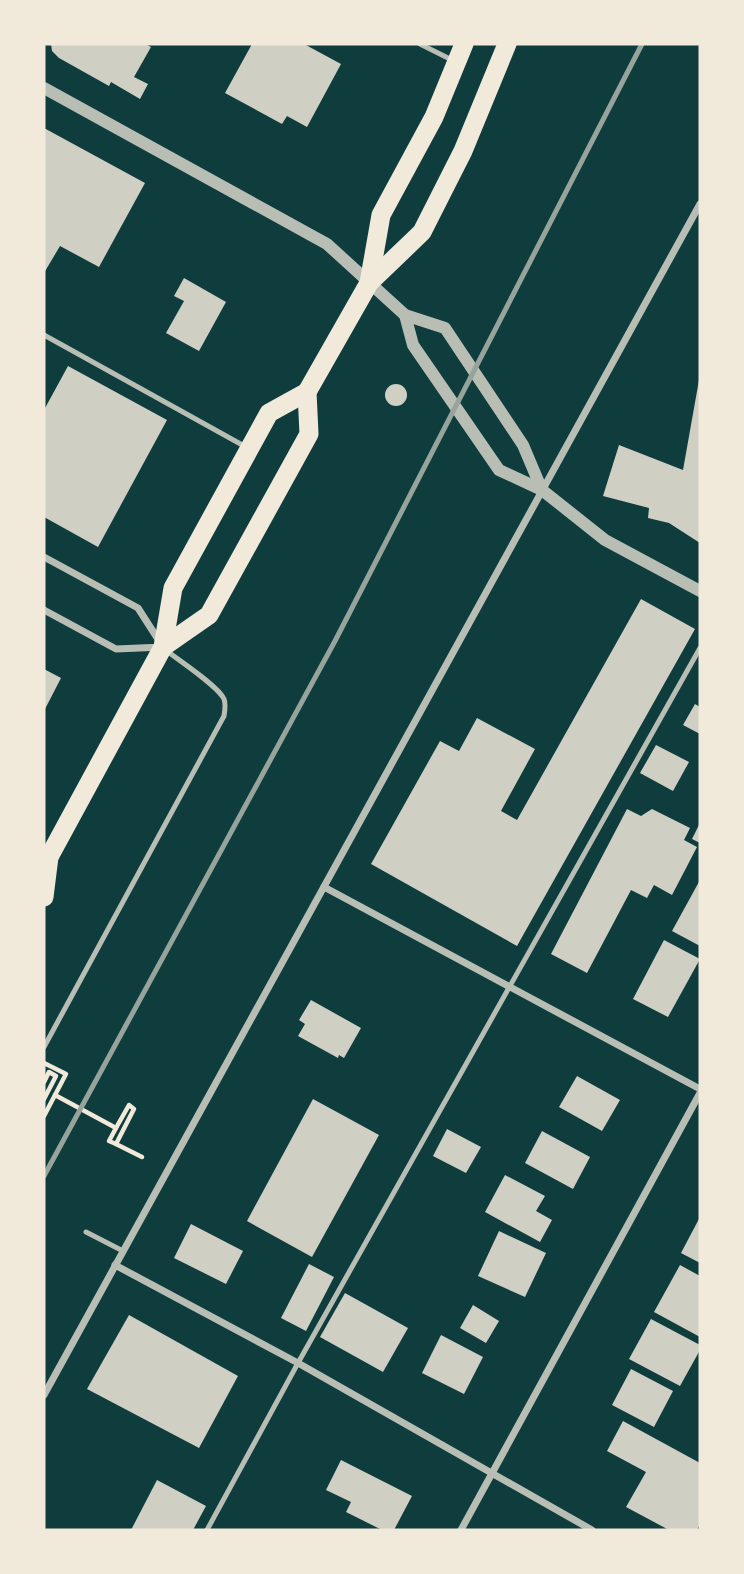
<svg xmlns="http://www.w3.org/2000/svg" width="744" height="1574" font-family="'Open Sans',sans-serif">
	<rect width="100%" height="100%" fill="#0f3d3e"/>
	<g fill="#cfcfc3">
		<polygon points="51,44 145,44 151,47 134,77 148,84 140,99 111,82 109,86 59,58 52,51"/>
		<polygon points="252,44 304,44 341,64 307,127 287,116 282,124 225,93"/>
		<polygon points="44,128 145,183 99,267 60,246 44,273"/>
		<polygon points="184,278 226,302 199,351 166,333 184,301 174,296"/>
		<polygon points="68,366 167,420 98,547 44,517 44,410"/>
		<polygon points="699,380 700,380 700,543 669,523 648,518 649,508 603,496 619,445 683,470"/>
		<circle cx="396" cy="395" r="11"/>
		<polygon points="641,599 695,629 517,946 371,864 440,741 459,751 477,718 535,749 501,811 517,820"/>
		<polygon points="44,669 61,678 44,711"/>
		<polygon points="695,704 700,707 700,734 683,725"/>
		<polygon points="656,745 689,762 673,791 640,773"/>
		<polygon points="627,809 641,816 652,809 690,828 684,840 697,847 672,895 654,885 647,898 631,890 587,973 551,954"/>
		<polygon points="700,823 700,843 692,839"/>
		<polygon points="700,880 700,946 672,931"/>
		<polygon points="664,940 700,959 668,1017 633,999"/>
		<polygon points="311,1000 361,1028 344,1058 339,1055 338,1058 298,1036 305,1024 299,1020"/>
		<polygon points="577,1076 620,1100 602,1131 559,1107"/>
		<polygon points="313,1099 379,1135 312,1257 247,1221"/>
		<polygon points="447,1129 481,1147 466,1173 433,1156"/>
		<polygon points="542,1131 590,1157 573,1189 525,1163"/>
		<polygon points="505,1175 545,1196 536,1211 552,1220 540,1242 485,1212"/>
		<polygon points="700,1217 700,1263 681,1253"/>
		<polygon points="191,1224 243,1251 226,1284 174,1258"/>
		<polygon points="499,1231 546,1253 525,1297 478,1276"/>
		<polygon points="309,1264 334,1277 306,1331 281,1318"/>
		<polygon points="680,1265 700,1276 700,1337 654,1312"/>
		<polygon points="345,1293 408,1328 383,1372 320,1337"/>
		<polygon points="473,1305 499,1321 486,1343 460,1328"/>
		<polygon points="129,1315 238,1376 199,1448 87,1389"/>
		<polygon points="651,1319 700,1345 700,1350 680,1386 629,1359"/>
		<polygon points="441,1335 483,1357 464,1394 422,1373"/>
		<polygon points="631,1369 673,1391 654,1427 612,1405"/>
		<polygon points="623,1421 700,1463 700,1524 697,1530 669,1530 626,1507 646,1472 607,1451"/>
		<polygon points="341,1460 412,1496 394,1530 382,1530 346,1512 351,1502 326,1490"/>
		<polygon points="157,1480 206,1506 193,1530 131,1530"/>
	</g>
	<g fill="none" stroke-linecap="round" stroke-linejoin="round">
		<g stroke="#f1e9da" stroke-width="4.5">
			<polyline points="44,1063 66,1074 55,1095"/>
			<polyline points="44,1082 49,1072 56,1076 44,1099"/>
			<polyline points="44,1116 55,1095 116,1128 129,1105 134,1109 116,1144 142,1157"/>
			<polyline points="116,1128 109,1141 116,1144"/>
		</g>
		<g stroke="#b8beb3" stroke-width="5">
			<polyline points="420,44 452,60"/>
			<polyline points="44,335 246,447"/>
			<path d="M44 1047 224 716C225 710 226 704 224 699 218 686 181 662 167 651"/>
			<polyline points="86,1232 123,1251"/>
			<polyline points="207,1530 298,1363 700,648"/>
		</g>
		<g stroke="#b8beb3" stroke-width="7">
			<polyline points="44,557 138,608 163,647 116,649 44,610"/>
			<polyline points="324,887 700,1089"/>
			<polyline points="115,1265 298,1363 592,1530"/>
			<polyline points="44,1395 700,204"/>
			<polyline points="461,1530 700,1093"/>
		</g>
		<g stroke="#b8beb3" stroke-width="12">
			<polyline points="44,88 327,244 405,315 445,328 523,445 542,490"/>
			<polyline points="405,315 413,345 499,470 542,490 605,540 700,591"/>
		</g>
		<g stroke="#f1e9da" stroke-width="19">
			<polyline points="369,283 381,215 434,117 464,44"/>
			<polyline points="163,647 209,615 309,434 307,392 369,283 422,232 463,151 507,44"/>
			<polyline points="44,861 49,857 163,647 173,588 269,413 307,392"/>
			<polyline points="44,897 49,857"/>
		</g>
		<polyline stroke="#97a49c" stroke-width="5" points="44,1176 335,641 642,44"/>
	</g>
	<rect width="744" height="1574" fill="none" stroke="#f1e9da" stroke-width="91"/>
</svg>
